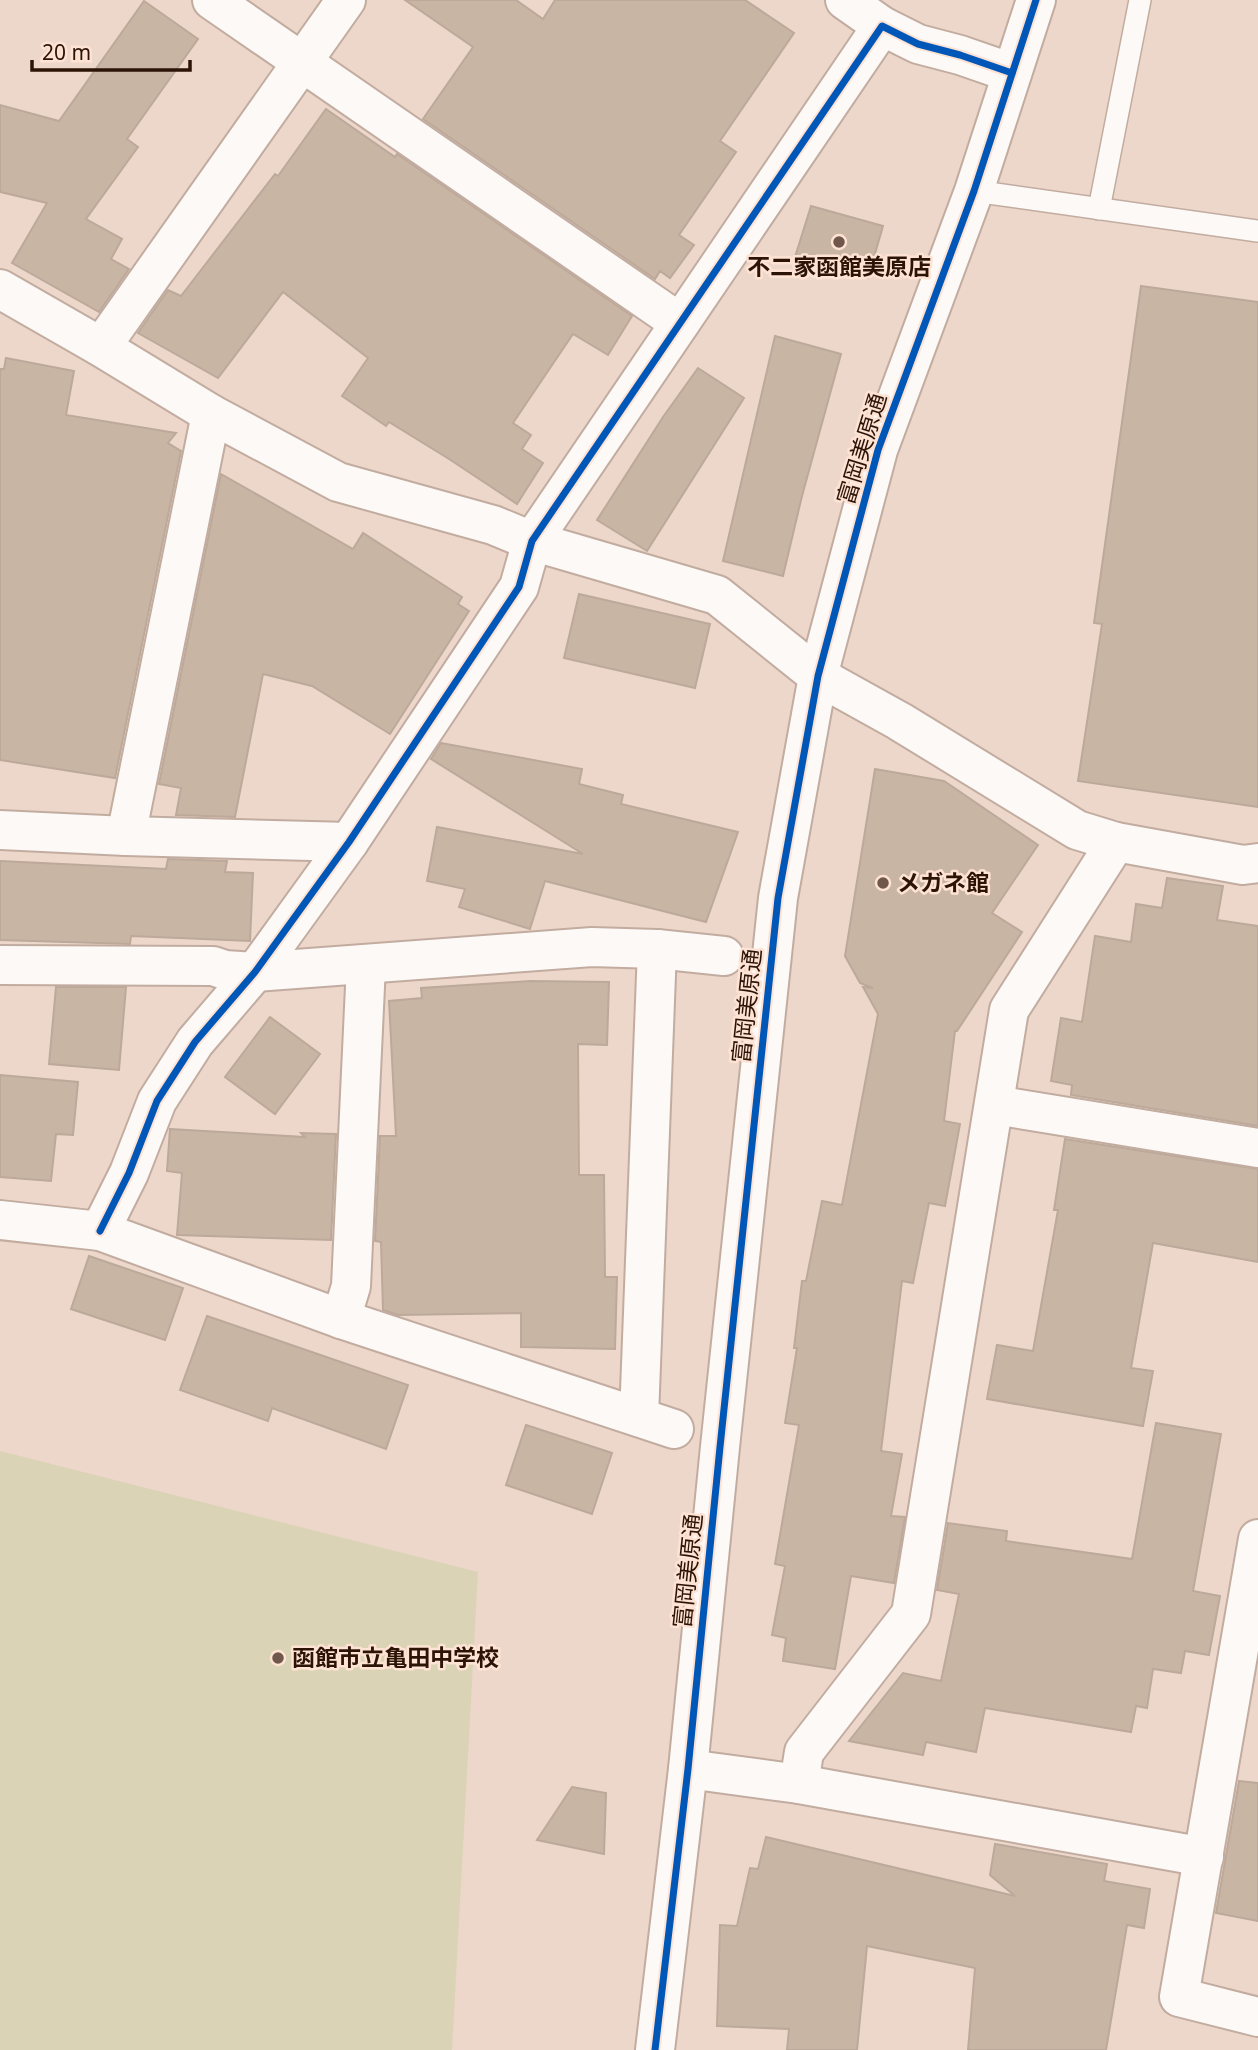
<svg xmlns="http://www.w3.org/2000/svg" width="1258" height="2050" font-family="'Noto Sans','Noto Sans JP',sans-serif">
	<rect width="100%" height="100%" fill="#edd7cb"/>
	<polygon fill="#dbd3b5" points="0,1451 478,1572 452,2050 0,2050"/>
	<g fill="#c9b5a4" stroke="#bca99a" stroke-width="2">
		<polygon points="405,0 516,0 543,19 555,0 745,0 794,33 720,141 736,152 679,235 694,245 670,278 660,271 655,279 423,119 473,47"/>
		<polygon points="144,1 198,39 127,139 138,147 86,219 122,239 111,259 129,269 99,312 12,263 47,203 0,192 0,105 59,121"/>
		<polygon points="326,109 395,157 397,154 632,316 608,355 573,334 513,423 531,435 522,449 543,463 517,504 449,459 389,422 386,426 342,396 368,358 283,292 218,378 138,333 168,290 181,296 275,174 278,176"/>
		<polygon points="811,206 883,226 868,278 795,257"/>
		<polygon points="1141,286 1258,302 1258,807 1078,781 1102,624 1094,623"/>
		<polygon points="775,336 841,354 802,496 783,576 723,561"/>
		<polygon points="6,358 74,371 66,415 176,433 168,443 181,451 115,778 0,760 0,369 4,369"/>
		<polygon points="698,368 744,398 647,551 597,520 663,417"/>
		<polygon points="221,474 353,549 363,533 462,597 458,604 469,611 390,734 312,686 263,674 235,817 176,815 181,788 159,784"/>
		<polygon points="579,594 710,624 695,688 564,658"/>
		<polygon points="441,743 582,769 579,784 623,795 621,804 738,832 706,922 545,881 530,929 459,907 465,889 427,881 437,827 583,854 431,759"/>
		<polygon points="875,769 944,781 1038,845 992,913 1022,932 957,1031 955,1031 944,1121 960,1124 945,1206 929,1203 913,1283 902,1281 881,1451 902,1454 891,1516 905,1517 894,1583 851,1576 835,1669 783,1661 786,1638 772,1635 785,1566 775,1564 799,1425 785,1423 797,1348 794,1348 802,1281 806,1281 822,1201 842,1205 878,1014 863,987 873,988 860,983 845,956"/>
		<polygon points="168,859 227,861 225,872 253,873 250,941 131,936 130,944 0,940 0,861 166,869"/>
		<polygon points="1167,878 1223,886 1217,920 1258,926 1258,1126 1071,1095 1072,1085 1051,1081 1061,1018 1082,1022 1095,936 1131,942 1136,904 1162,908"/>
		<polygon points="531,981 609,982 607,1045 578,1044 579,1175 604,1175 605,1277 617,1277 615,1349 521,1347 521,1313 398,1315 383,1310 381,1242 375,1241 380,1136 396,1136 389,1001 422,998 421,988"/>
		<polygon points="56,987 126,987 119,1070 49,1064"/>
		<polygon points="270,1017 320,1054 275,1114 225,1077"/>
		<polygon points="0,1075 78,1082 73,1135 56,1134 51,1181 0,1177"/>
		<polygon points="170,1129 305,1137 301,1133 336,1134 331,1240 177,1235 182,1173 167,1171"/>
		<polygon points="1065,1139 1258,1169 1258,1262 1153,1243 1131,1368 1153,1371 1143,1426 987,1399 997,1345 1033,1351 1058,1210 1054,1210"/>
		<polygon points="89,1256 183,1288 165,1340 71,1309"/>
		<polygon points="207,1316 408,1385 386,1449 272,1408 268,1421 180,1390"/>
		<polygon points="1156,1423 1221,1434 1193,1591 1220,1596 1209,1655 1185,1651 1181,1673 1153,1669 1147,1708 1136,1706 1131,1732 985,1708 976,1752 926,1742 923,1755 849,1741 903,1673 941,1681 959,1594 937,1590 948,1523 1007,1531 1006,1541 1132,1559"/>
		<polygon points="526,1425 612,1453 592,1514 506,1485"/>
		<polygon points="1239,1781 1258,1783 1258,1921 1216,1913"/>
		<polygon points="572,1787 606,1793 604,1854 537,1840"/>
		<polygon points="766,1837 1015,1896 990,1875 995,1844 1107,1864 1104,1881 1150,1889 1144,1928 1127,1925 1106,2050 968,2050 975,1968 867,1946 857,2050 787,2050 789,2029 717,2026 720,1925 737,1926 750,1868 758,1869"/>
	</g>
	<g fill="none" stroke-linecap="round" stroke-linejoin="round">
		<g stroke="#c2aca0" stroke-width="24">
			<g id="lane">
				<polyline points="974,191 1258,231"/>
				<polyline points="1099,209 1140,0"/>
			</g>
		</g>
		<g stroke="#c2aca0" stroke-width="42">
			<g id="street">
				<polyline points="212,0 680,323"/>
				<polyline points="845,0 882,26"/>
				<polyline points="0,289 101,347 211,414 338,482 493,525 532,541 717,595 818,676 899,721 1077,830 1116,842 1243,865 1258,863"/>
				<polyline points="101,347 346,0"/>
				<polyline points="0,830 126,836 349,842"/>
				<polyline points="126,836 211,414"/>
				<polyline points="0,965 213,966 225,970 255,972 592,947 657,949 724,956"/>
				<polyline points="995,1105 1258,1148"/>
				<polyline points="0,1220 100,1231 341,1319 674,1429"/>
				<polyline points="100,1231 129,1173 157,1101 195,1042 255,972 349,842 519,587 532,541 882,26 918,44 960,55 1012,73"/>
				<polyline points="341,1319 351,1286 366,965"/>
				<polyline points="639,1417 657,949"/>
				<polyline points="1258,1539 1179,1997 1258,2017"/>
				<polyline points="688,1769 799,1784 1204,1857"/>
				<polyline points="799,1784 804,1752 911,1614 1009,1010 1116,842"/>
			</g>
		</g>
		<g stroke="#c2aca0" stroke-width="42">
			<polyline id="secondary" points="655,2050 688,1769 720,1447 778,898 818,676 878,450 974,191 1036,0"/>
		</g>
		<use href="#lane" stroke="#fcf9f7" stroke-width="21"/>
		<use href="#street" stroke="#fcf9f7" stroke-width="38"/>
		<use href="#secondary" stroke="#fcf9f7" stroke-width="38"/>
		<g stroke="#fee3d4" stroke-width="11">
			<g id="cycleway">
				<polyline points="100,1231 129,1173 157,1101 195,1042 255,972 349,842 519,587 532,541 882,26 918,44 960,55 1012,73"/>
				<polyline points="655,2050 688,1769 720,1447 778,898 818,676 878,450 974,191 1036,0"/>
			</g>
		</g>
		<use href="#cycleway" stroke="#0057b8" stroke-width="7"/>
	</g>
	<g fill="#6f584b" stroke="#fee3d4" stroke-width="2.5">
		<circle cx="839" cy="242" r="7"/>
		<circle cx="883" cy="883" r="7"/>
		<circle cx="278" cy="1658" r="7"/>
	</g>
	<g text-anchor="middle" stroke-width="5" stroke-linejoin="round" paint-order="stroke">
		<g font-size="23" font-weight="bold" fill="#2b1406" stroke="#fee3d4" text-anchor="start">
			<text x="839" y="275" text-anchor="middle">不二家函館美原店</text>
			<text x="897" y="891">メガネ館</text>
			<text x="292" y="1666">函館市立亀田中学校</text>
		</g>
		<g font-size="23" fill="#2b1406" stroke="#fee3d4">
			<text transform="translate(862 449) rotate(-73)" y="8">富岡美原通</text>
			<text transform="translate(747 1006) rotate(-84)" y="8">富岡美原通</text>
			<text transform="translate(688 1571) rotate(-84)" y="8">富岡美原通</text>
		</g>
	</g>
	<path d="M32 60v10h158v-10" fill="none" stroke="#2b1406" stroke-width="3.5"/>
	<text x="42" y="60" font-size="21" fill="#2b1406" stroke="#fee3d4" stroke-width="5" paint-order="stroke">20 m</text>
</svg>
